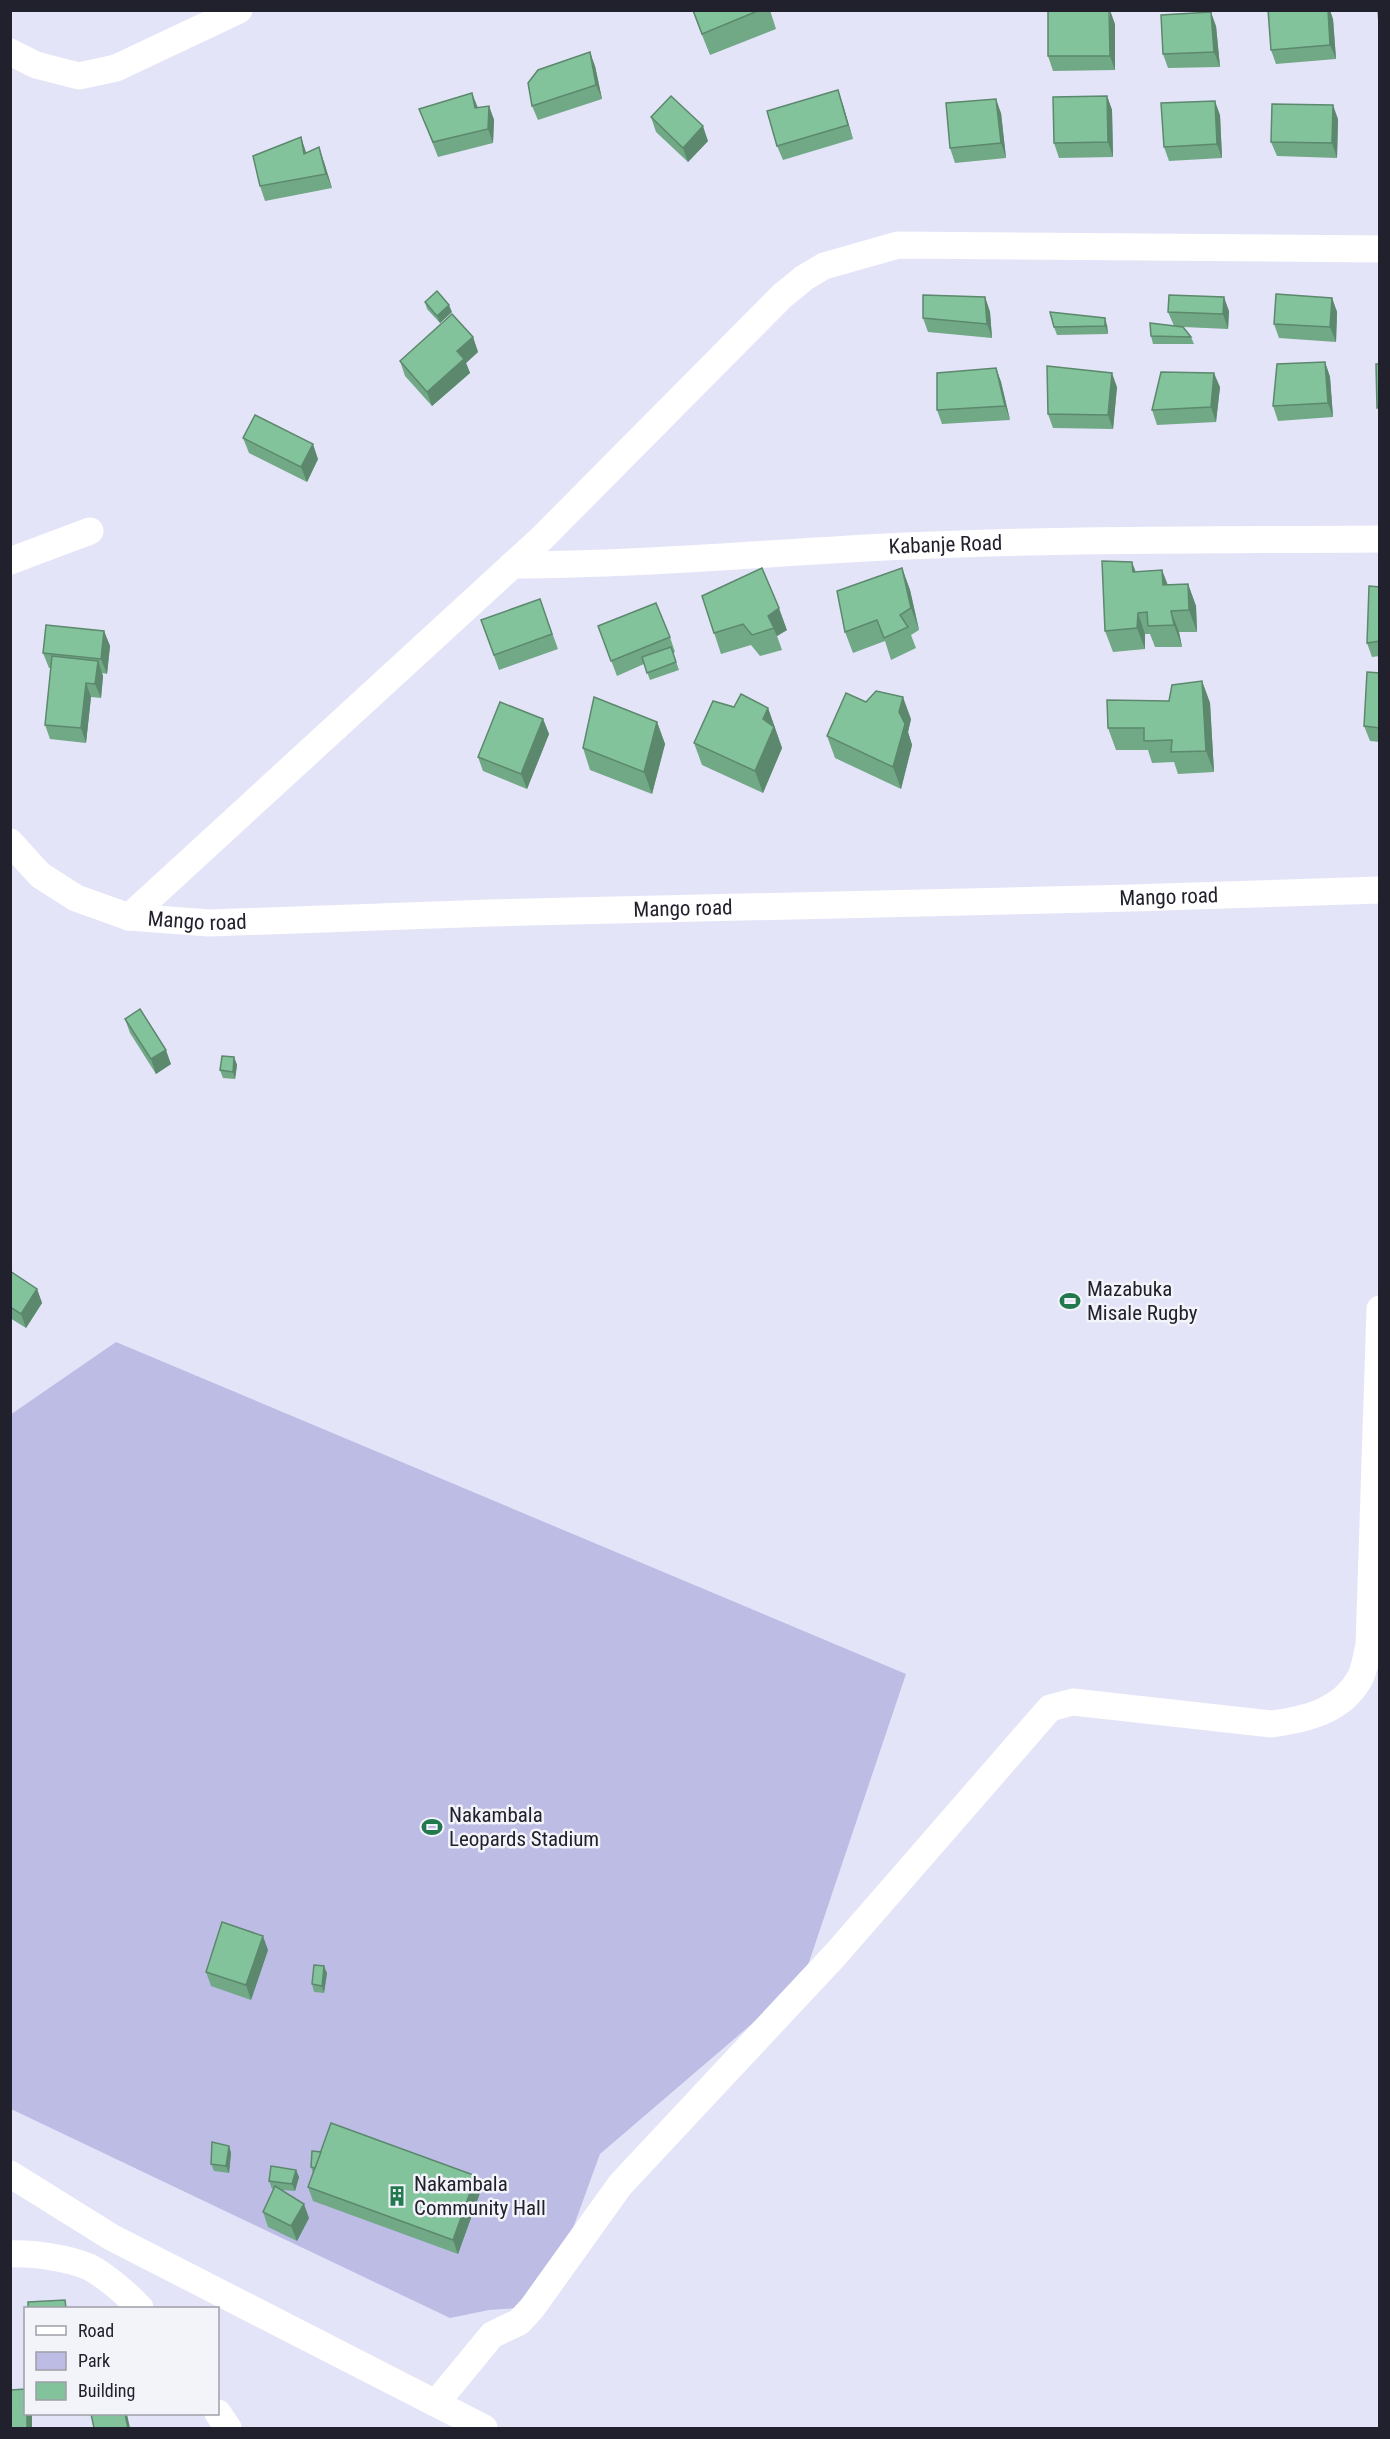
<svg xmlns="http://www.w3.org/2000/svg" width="1390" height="2439" font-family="'Roboto Condensed',sans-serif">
	<rect width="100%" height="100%" fill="#e4e4f9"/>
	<polygon fill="#bcbce5" points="116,1342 906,1674 803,1980 600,2154 573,2228 517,2308 489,2310 450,2318 11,2109 10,1415"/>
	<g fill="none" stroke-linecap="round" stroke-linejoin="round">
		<g stroke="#fff" stroke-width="27">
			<polyline points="10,52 36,65 79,76 116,68 239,10"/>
			<polyline points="10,561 90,531"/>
			<path id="s1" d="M512 565C644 565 775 552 907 546 1064 539 1222 540 1380 539"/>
			<path id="s2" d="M10 842 40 875 76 898 129 917 209 923 490 913 1132 898 1380 890"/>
			<polyline points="129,917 542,538 782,296 804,278 824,266 898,245 1380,249"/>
			<polyline points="10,2174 111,2237 484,2428"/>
			<path d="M10 2254C32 2253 69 2258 89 2267 105 2275 128 2295 140 2308"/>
			<path d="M436 2403 492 2335 519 2322 532 2308 620 2185 836 1954 1050 1708 1073 1702 1272 1724C1307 1719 1342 1711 1360 1678 1365 1669 1366 1656 1369 1646L1380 1309"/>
			<polyline points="218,2413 228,2428"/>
		</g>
	</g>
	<g fill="#71a886">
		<polygon points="692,10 770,10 776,29 710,55"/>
		<polygon points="1333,19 1336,59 1276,64 1271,50"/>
		<polygon points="1115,24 1115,70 1053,71 1048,56"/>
		<polygon points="1216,26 1220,67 1168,68 1163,54"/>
		<polygon points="595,66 602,99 538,120 532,106"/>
		<polygon points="1107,96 1112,110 1113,157 1059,158 1054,143"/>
		<polygon points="843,105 853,139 783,160 777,146"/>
		<polygon points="489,106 494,120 493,143 438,157 419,109 478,108"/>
		<polygon points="1001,113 1006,158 955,163 950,148"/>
		<polygon points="1220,115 1222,158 1169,161 1164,147"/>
		<polygon points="651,117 708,141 688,162 656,132"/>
		<polygon points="1338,119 1337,158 1277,156 1271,142"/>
		<polygon points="324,162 332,188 265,201 260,186"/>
		<polygon points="985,297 990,312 992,338 928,332 923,318"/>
		<polygon points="1332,298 1337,312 1336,342 1279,338 1274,324"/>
		<polygon points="425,302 452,312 440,323 427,309"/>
		<polygon points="1229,311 1228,329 1183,327 1191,337 1194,344 1153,344 1151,336 1174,326 1168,312"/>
		<polygon points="1107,325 1108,334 1057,335 1054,327"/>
		<polygon points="473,337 478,352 466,363 470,373 432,406 405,376 400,361"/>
		<polygon points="1325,362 1330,377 1333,417 1278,421 1273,406"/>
		<polygon points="996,368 1001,382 1010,420 942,424 937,410"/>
		<polygon points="1117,387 1113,429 1053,428 1048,414"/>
		<polygon points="1220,387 1216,422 1157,425 1152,410"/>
		<polygon points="243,438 318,459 307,482 249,453"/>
		<polygon points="902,568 910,590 919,630 911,635 916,648 891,660 885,641 853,653 845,632"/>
		<polygon points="1162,570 1168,585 1188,584 1196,606 1197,632 1179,632 1182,647 1155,647 1150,634 1145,634 1145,649 1113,652 1105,631 1136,572"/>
		<polygon points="1380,587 1380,656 1372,657 1367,643"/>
		<polygon points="702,596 787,630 777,636 782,650 760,656 751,645 721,654"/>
		<polygon points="540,599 558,649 499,670 481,620"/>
		<polygon points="598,626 670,637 675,652 673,653 679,670 650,680 644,664 617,676"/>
		<polygon points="104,631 110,646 107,674 102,673 103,676 101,698 91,697 86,743 50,739 45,725 51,668 49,668 43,653"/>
		<polygon points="1380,673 1380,742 1370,741 1364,726"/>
		<polygon points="1202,681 1210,703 1214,772 1178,774 1174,762 1152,763 1148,750 1116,750 1108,728 1169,701"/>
		<polygon points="768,708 782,748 763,793 702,765 694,743"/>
		<polygon points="543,719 549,734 527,789 483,771 478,757"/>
		<polygon points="911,719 908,732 912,745 901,789 835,758 827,736"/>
		<polygon points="657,722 665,744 652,794 590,770 583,748"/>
		<polygon points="125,1019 171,1064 156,1074 130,1033"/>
		<polygon points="234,1057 237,1065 235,1079 223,1078 220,1070"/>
		<polygon points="10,1271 37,1289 42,1303 26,1328 10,1318"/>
		<polygon points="268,1950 251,2000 211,1986 206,1972"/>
		<polygon points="327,1973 324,1993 314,1992 312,1984"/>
		<polygon points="229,2146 231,2153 229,2173 214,2171 211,2164"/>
		<polygon points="311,2167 476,2176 481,2190 458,2254 313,2201 308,2187 313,2173"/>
		<polygon points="296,2170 299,2177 295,2191 281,2190 309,2218 297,2241 268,2227 263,2212 274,2189 272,2189 269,2181"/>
	</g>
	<g fill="#5c886d">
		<polygon points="1110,10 1115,24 1115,70 1110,56"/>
		<polygon points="1328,10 1330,10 1333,19 1336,59 1330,45"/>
		<polygon points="1211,12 1216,26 1220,67 1214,52"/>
		<polygon points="590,52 595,66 602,99 596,85"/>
		<polygon points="838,90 843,105 853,139 848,125"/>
		<polygon points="472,93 478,108 475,108"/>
		<polygon points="1107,96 1112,110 1113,157 1108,142"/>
		<polygon points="996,99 1001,113 1006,158 1001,143"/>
		<polygon points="1215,101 1220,115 1222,158 1217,144"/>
		<polygon points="1333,105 1338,119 1337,158 1332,143"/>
		<polygon points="489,106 494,120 493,143 488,129"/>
		<polygon points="703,126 708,141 688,162 683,148"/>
		<polygon points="301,137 306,152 309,169 304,154"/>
		<polygon points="319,147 324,162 332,188 326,174"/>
		<polygon points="985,297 990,312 992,338 987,324"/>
		<polygon points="1224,297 1229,311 1228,329 1223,314"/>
		<polygon points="1332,298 1337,312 1336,342 1330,327"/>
		<polygon points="449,305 452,312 440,323 437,316"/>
		<polygon points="1105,318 1107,325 1108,334 1105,326"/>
		<polygon points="473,337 478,352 466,363 470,373 432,406 427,392 457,351"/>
		<polygon points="1325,362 1330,377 1333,417 1328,403"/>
		<polygon points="996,368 1001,382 1010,420 1005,406"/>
		<polygon points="1112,373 1117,387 1113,429 1108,415"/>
		<polygon points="1214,373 1220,387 1216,422 1211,407"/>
		<polygon points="313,444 318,459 307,482 301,467"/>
		<polygon points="1132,562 1140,583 1133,572"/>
		<polygon points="902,568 910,590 919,630 911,608"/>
		<polygon points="1162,570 1170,592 1163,585"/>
		<polygon points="1188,584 1196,606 1197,632 1189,610"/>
		<polygon points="779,608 787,630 777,636 768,616"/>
		<polygon points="1171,611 1179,632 1182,647 1174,625"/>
		<polygon points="1138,613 1145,634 1145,649 1137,628"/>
		<polygon points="104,631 110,646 107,674 101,659"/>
		<polygon points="98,661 103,676 101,698 95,684"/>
		<polygon points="1202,681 1210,703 1214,772 1206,751"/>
		<polygon points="86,683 91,697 86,743 81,728"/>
		<polygon points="903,697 911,719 908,732 912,745 901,789 893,767 899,712"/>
		<polygon points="768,708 782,748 763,793 755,771 763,719"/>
		<polygon points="543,719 549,734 527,789 521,774"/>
		<polygon points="657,722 665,744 652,794 644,772"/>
		<polygon points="166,1050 171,1064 156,1074 151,1059"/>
		<polygon points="234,1057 237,1065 235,1079 233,1072"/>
		<polygon points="37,1289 42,1303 26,1328 21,1314"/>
		<polygon points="263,1936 268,1950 251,2000 246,1985"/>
		<polygon points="324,1966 327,1973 324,1993 322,1986"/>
		<polygon points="229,2146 231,2153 229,2173 226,2166"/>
		<polygon points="296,2170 299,2177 295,2191 292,2184"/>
		<polygon points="476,2176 481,2190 458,2254 453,2240"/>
		<polygon points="304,2204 309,2218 297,2241 291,2226"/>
		<rect x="27" y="2414" width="5" height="14"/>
		<polygon points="125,2414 127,2414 130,2428 128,2428"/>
	</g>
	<g fill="#83c39c" stroke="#5c886d" stroke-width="1.5">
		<polygon points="693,10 760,10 702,34"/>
		<polygon points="1048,10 1109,10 1110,56 1048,56"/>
		<polygon points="1268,10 1328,10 1330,45 1271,50"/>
		<polygon points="1378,10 1380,10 1380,39"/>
		<polygon points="1211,12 1214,52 1163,54 1161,15"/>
		<polygon points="590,52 596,85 532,106 528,83 538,70"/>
		<polygon points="838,90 848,125 777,146 767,111"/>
		<polygon points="472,93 475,108 489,106 488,129 433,142 419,109"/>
		<polygon points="671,96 703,126 683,148 651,117"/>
		<polygon points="1107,96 1108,142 1054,143 1053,97"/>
		<polygon points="996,99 1001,143 950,148 946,103"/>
		<polygon points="1215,101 1217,144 1164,147 1161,103"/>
		<polygon points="1272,104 1333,105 1332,143 1271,142"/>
		<polygon points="301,137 304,154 319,147 326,174 260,186 253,156"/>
		<polygon points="437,291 449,305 437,316 425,302"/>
		<polygon points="1276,294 1332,298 1330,327 1274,324"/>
		<polygon points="923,295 985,297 987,324 923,318"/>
		<polygon points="1169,295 1224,297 1223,314 1168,312"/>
		<polygon points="1050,312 1105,318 1105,326 1054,327"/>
		<polygon points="452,314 473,337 457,351 464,359 427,392 400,361"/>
		<polygon points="1150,323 1183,327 1191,337 1151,336"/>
		<polygon points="1325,362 1328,403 1273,406 1277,364"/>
		<polygon points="1376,364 1380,364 1380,408 1377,408"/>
		<polygon points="1047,366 1112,373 1108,415 1048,414"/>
		<polygon points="996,368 1005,406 937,410 937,373"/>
		<polygon points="1161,372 1214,373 1211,407 1152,410"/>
		<polygon points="255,415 313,444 301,467 243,438"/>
		<polygon points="1102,561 1132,562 1133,572 1162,570 1163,585 1188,584 1189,610 1171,611 1174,625 1148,626 1147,612 1138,613 1137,628 1105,631"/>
		<polygon points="762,568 779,608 768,616 774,628 752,635 743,624 714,633 702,596"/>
		<polygon points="902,568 911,608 900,615 908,627 884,638 877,620 845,632 837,591"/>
		<polygon points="1369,586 1380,587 1380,641 1367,643"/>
		<polygon points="540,599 552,634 494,655 481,620"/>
		<polygon points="656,603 670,637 611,661 598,626"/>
		<polygon points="46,625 104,631 101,659 43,653"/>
		<polygon points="671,647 676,662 647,673 642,657"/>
		<polygon points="52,656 98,661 95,684 86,683 81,728 45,725"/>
		<polygon points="1367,672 1380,673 1380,728 1364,726"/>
		<polygon points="1202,681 1206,751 1171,752 1172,740 1144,741 1144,728 1108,728 1107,700 1169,701 1172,685"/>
		<polygon points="876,691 903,697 899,712 905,724 893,767 827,736 846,693 866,702"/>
		<polygon points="741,694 768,708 763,719 774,727 755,771 694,743 713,701 734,707"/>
		<polygon points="594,697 657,722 644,772 583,748"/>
		<polygon points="500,702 543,719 521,774 478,757"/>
		<polygon points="140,1009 166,1050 151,1059 125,1019"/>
		<polygon points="222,1056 234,1057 233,1072 220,1070"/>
		<polygon points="10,1271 37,1289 21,1314 10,1307"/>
		<polygon points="222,1922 263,1936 246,1985 206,1972"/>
		<polygon points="314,1965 324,1966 322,1986 312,1984"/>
		<polygon points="331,2123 476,2176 453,2240 308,2187"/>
		<polygon points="212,2142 229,2146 226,2166 211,2164"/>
		<polygon points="312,2151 321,2152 315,2168 311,2167"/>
		<polygon points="271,2166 296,2170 292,2184 269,2181"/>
		<polygon points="275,2186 304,2204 291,2226 263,2212"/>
		<polygon points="65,2300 66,2308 28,2308 28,2302"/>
		<polygon points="26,2389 26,2414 27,2414 27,2428 10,2428 10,2390"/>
		<polygon points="91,2414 125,2414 128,2428 94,2428"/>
	</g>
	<defs>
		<g id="stadium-bare" transform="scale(1.62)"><path d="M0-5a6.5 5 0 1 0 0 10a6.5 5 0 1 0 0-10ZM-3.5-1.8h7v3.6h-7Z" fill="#21794d" stroke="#f3f3fa" stroke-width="2.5" paint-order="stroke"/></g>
		<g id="building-bare" transform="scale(1.62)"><path d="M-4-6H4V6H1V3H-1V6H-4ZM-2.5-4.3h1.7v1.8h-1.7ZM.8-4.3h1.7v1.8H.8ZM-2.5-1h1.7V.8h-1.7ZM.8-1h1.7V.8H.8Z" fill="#21794d" stroke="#f3f3fa" stroke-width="2.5" paint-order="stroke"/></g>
	</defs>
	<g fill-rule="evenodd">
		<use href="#stadium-bare" x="1070" y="1301"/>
		<use href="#stadium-bare" x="432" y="1827"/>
		<use href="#building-bare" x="397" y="2196"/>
	</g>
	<g text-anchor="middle" stroke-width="5" stroke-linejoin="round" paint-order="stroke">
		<g font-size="21" fill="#21212d" stroke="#f3f3fa">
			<text dy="7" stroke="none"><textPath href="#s1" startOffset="434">Kabanje Road</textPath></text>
			<text dy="7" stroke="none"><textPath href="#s2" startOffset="1184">Mango road</textPath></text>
			<text dy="7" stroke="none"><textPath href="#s2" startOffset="698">Mango road</textPath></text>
			<text dy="7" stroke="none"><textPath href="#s2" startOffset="212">Mango road</textPath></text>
		</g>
		<g font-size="21" fill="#21212d" stroke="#f3f3fa" text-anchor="start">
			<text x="1087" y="1296">Mazabuka<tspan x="1087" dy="24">Misale Rugby</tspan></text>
			<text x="449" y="1822">Nakambala<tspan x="449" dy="24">Leopards Stadium</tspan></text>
			<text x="414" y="2191">Nakambala<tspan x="414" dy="24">Community Hall</tspan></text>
		</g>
	</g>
	<rect width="1390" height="2439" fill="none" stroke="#21212d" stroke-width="24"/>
	<rect x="24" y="2307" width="195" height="108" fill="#f3f3fa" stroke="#9f9fa8" stroke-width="1.5"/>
	<rect x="36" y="2326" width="30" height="9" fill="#ffffff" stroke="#9f9fa8" stroke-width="1.5"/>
	<text x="78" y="2337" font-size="18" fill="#21212d">Road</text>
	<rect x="36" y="2352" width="30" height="18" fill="#bcbce5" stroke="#9f9fa8" stroke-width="1.5"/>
	<text x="78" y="2367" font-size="18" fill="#21212d">Park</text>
	<rect x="36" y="2382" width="30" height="18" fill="#83c39c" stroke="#9f9fa8" stroke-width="1.5"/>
	<text x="78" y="2397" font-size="18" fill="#21212d">Building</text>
</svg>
